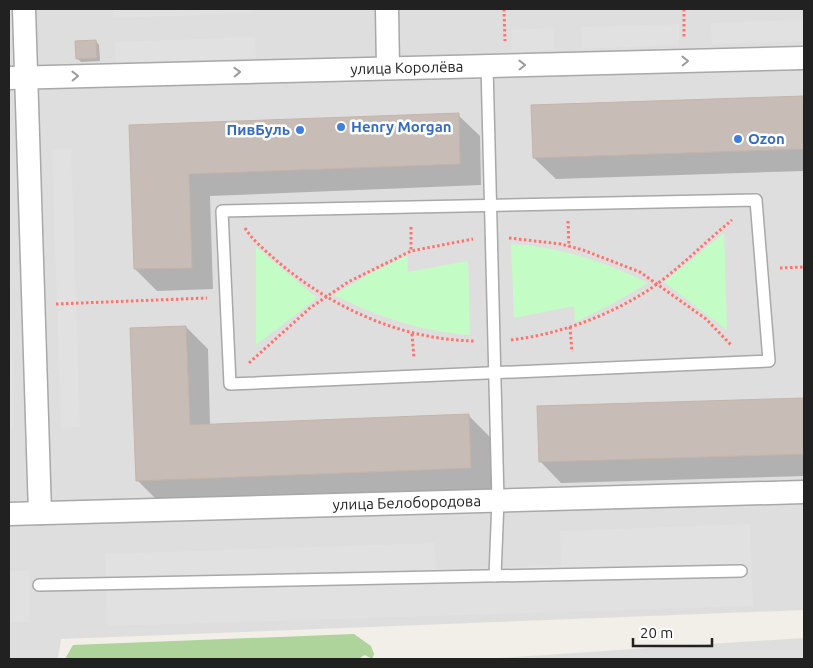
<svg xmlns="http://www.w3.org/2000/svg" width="813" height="668" font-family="Ubuntu,sans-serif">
	<rect width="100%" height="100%" fill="#f2eee8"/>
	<g fill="#dfdede">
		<polygon points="9,9 804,9 804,610 61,639 58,659 9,659"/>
		<polygon points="804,638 804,659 485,659 693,645"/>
	</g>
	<polygon fill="#aed39b" points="354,634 371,646 374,654 372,659 365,655 358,659 65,659 73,645"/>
	<g fill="#c4fcc6">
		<polygon points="724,233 727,330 664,282"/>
		<path d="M511 244C561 247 603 261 648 283L612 304 575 322 574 306 514 318Z"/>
		<polygon points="256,247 317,298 256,345"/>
		<path d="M407 256 408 272 468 261 470 335C420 331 378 317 334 295L369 274Z"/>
	</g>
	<g fill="#e1e1e1">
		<polygon points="113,9 253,9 253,13 113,18"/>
		<polygon points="804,20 804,41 712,44 711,23"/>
		<polygon points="679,24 679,45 582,49 581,27"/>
		<polygon points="553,28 554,50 512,52 511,30"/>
		<polygon points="255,37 256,58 116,63 115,42"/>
		<polygon points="71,149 80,427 61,428 52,150"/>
		<polygon points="9,247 14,428 9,428"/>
		<polygon points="750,524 753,606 107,626 105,554 435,543 436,569 561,565 560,531"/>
		<polygon points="9,571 29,571 30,622 9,622"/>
	</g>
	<g fill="#0003">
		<polygon points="96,41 99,45 100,61 81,62 77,58"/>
		<polygon points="804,97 804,171 556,179 534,158 533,107"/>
		<polygon points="458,115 480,136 481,185 210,196 213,289 157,291 135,269 131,126"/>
		<polygon points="186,327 208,349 210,425 468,415 490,437 492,489 159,502 137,480"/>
		<polygon points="804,399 804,476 561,483 540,461 538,407"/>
	</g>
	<g fill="#c7bdb6" stroke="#c4b4a9">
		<polygon points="96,40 97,58 76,59 75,41"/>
		<polygon points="804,96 804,149 533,158 531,105"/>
		<polygon points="459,113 460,164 189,174 192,268 134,269 129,125"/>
		<polygon points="186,326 190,425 469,414 471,468 136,481 130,328"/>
		<polygon points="804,398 804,454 539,462 537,406"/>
	</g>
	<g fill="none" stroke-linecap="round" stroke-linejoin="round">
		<g stroke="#a8a8a8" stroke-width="14">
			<g id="service">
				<polyline points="487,66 498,500 495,576"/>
				<polygon points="756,200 769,361 230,384 222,211"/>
				<polyline points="39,585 741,571"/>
			</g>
		</g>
		<g stroke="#a8a8a8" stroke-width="25">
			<g id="minor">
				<polyline points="24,9 40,513"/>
				<polyline points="387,9 388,68"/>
				<path id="s1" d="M9 78 804 58"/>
				<path id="s2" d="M9 514 804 492"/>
			</g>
		</g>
		<g stroke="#ff736c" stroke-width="3" stroke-dasharray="2.5 2.5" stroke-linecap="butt">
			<polyline points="504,9 505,41"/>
			<polyline points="684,9 684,38"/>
			<polyline points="568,221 569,247"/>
			<polyline points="411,227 411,251"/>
			<path d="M245 228C253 241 266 251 277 261 332 308 402 340 475 341"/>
			<polyline points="509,238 561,244 583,250 640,272 706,319 731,345"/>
			<polyline points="780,268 804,267"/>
			<polyline points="56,304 207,298"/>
			<polyline points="570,327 572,352"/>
			<polyline points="412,334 414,358"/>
			<path d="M511 340C559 334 606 317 647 291 677 271 704 243 732 220"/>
			<polyline points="249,363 310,308 348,282 411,251 473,239"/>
		</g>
		<use href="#service" stroke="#fff" stroke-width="11"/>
		<use href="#minor" stroke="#fff" stroke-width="22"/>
	</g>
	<defs><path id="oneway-chevron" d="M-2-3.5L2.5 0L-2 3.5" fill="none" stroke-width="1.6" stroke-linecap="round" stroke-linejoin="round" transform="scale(1.25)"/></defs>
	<g stroke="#9b9b9b">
		<use href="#oneway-chevron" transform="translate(685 61) rotate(-1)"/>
		<use href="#oneway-chevron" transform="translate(522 65) rotate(-1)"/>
		<use href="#oneway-chevron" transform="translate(237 72) rotate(-2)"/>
		<use href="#oneway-chevron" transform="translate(75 76) rotate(-1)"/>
	</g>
	<g fill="#3f7fe0" stroke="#fff" stroke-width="2">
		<circle cx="341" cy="127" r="5"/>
		<circle cx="300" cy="130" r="5"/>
		<circle cx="738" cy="139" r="5"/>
	</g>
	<g text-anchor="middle" stroke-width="5" stroke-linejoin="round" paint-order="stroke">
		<g font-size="15" fill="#212121" stroke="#fff">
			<text dy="5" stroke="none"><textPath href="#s1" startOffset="398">улица Королёва</textPath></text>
			<text dy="5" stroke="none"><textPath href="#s2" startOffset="398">улица Белобородова</textPath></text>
		</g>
		<g font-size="15" font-weight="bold" fill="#366cbe" stroke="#fff" text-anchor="start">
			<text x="351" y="132">Henry Morgan</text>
			<text x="290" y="135" text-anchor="end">ПивБуль</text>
			<text x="748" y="144">Ozon</text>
		</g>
	</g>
	<rect width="813" height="668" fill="none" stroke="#212121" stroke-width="20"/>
	<path d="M633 638v8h79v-8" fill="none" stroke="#212121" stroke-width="2.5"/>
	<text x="640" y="638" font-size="15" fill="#212121" stroke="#ffffff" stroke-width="4" paint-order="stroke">20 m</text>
</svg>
